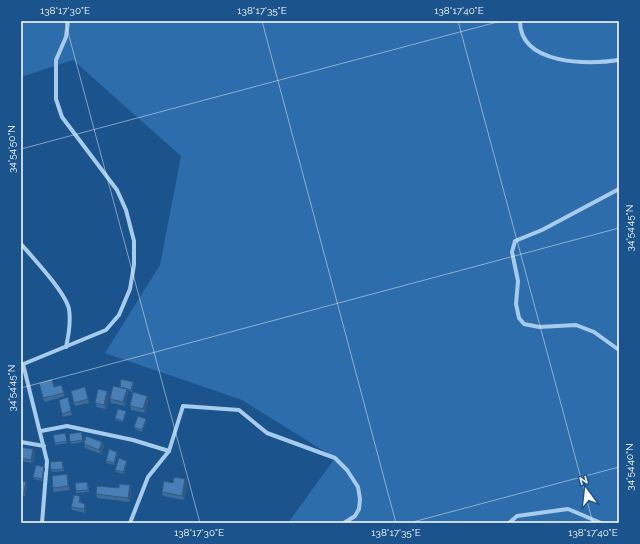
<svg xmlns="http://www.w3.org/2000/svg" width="640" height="544" font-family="Raleway,sans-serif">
	<rect width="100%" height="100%" fill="#1b538d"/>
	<polygon fill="#2e6dab" points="21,21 619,21 619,523 288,523 335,458 242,400 105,353 160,265 181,156 73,60 21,77"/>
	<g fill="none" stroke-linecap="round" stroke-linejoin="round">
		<g stroke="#a7cbed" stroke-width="4">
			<path d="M520 21C520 65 588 65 619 60"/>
			<polyline points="619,189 542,230 515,241 512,252 518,281 516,304 519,318 524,324 539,327 576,325 594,332 619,350"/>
			<path d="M21 244C34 259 65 292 69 309 71 322 69 334 66 347"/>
			<polyline points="23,364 47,461 42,523"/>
			<polyline points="21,365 106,330 119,315 130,289 134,265 134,241 126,210 117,190 62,117 56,99 56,60 66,37 68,21"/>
			<polyline points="41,431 67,426 133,440 169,451"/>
			<polyline points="21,442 44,446"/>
			<polyline points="130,523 148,477 169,451 183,406 239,410 267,433 335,458 347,470 358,487 360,499 359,509 355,516 344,523"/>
			<polyline points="509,523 517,516 568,509 601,523"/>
		</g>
	</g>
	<g fill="#3e6d9d">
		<polygon points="133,382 134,384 132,392 127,390 128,393 125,406 111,403 110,399 120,387"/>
		<polygon points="61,385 65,396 45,402 43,398 55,387"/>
		<polygon points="85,387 89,403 75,406 74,403"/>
		<polygon points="107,391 109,395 106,409 97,407 95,403"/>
		<polygon points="148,399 145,413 131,410 130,406"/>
		<polygon points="69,401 72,415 63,417 62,414"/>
		<polygon points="126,413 123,422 116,420 115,418"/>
		<polygon points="147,421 142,432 135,429 134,427"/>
		<polygon points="81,432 83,442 71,444 70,442"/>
		<polygon points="66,435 67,443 55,445 55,443"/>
		<polygon points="102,442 104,446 101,454 85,448 84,444"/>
		<polygon points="21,447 35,453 33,463 21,461"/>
		<polygon points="118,454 114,465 106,463 106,461"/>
		<polygon points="127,461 127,463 124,474 116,472 115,470"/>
		<polygon points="63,463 64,471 52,472 51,470"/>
		<polygon points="44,467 45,469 42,481 34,479 33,477"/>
		<polygon points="67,474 68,478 70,490 54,492 53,488"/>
		<polygon points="21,481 26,482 27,485 25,496 21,495"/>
		<polygon points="173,483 187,483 184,500 163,496 162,492"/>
		<polygon points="88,484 89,492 76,493 76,491"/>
		<polygon points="130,485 131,489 130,502 97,498 96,494"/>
		<polygon points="81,500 81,503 86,507 85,513 72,510 71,507"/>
	</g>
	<g fill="#325980">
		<polygon points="133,382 134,384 132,392 131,390"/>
		<polygon points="127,389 128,393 125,406 123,402"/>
		<polygon points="107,391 109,395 106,409 104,405"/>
		<polygon points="147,396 148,399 145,413 143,409"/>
		<polygon points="146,419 147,421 142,432 142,430"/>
		<polygon points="102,442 104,446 101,454 99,450"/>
		<polygon points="33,449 35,453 33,463 31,460"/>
		<polygon points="117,452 118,454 114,465 114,463"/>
		<polygon points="127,461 127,463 124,474 123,472"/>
		<polygon points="44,467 45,469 42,481 42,479"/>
		<polygon points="67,474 68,478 70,490 68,486"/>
		<polygon points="185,479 187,483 184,500 182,496"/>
		<polygon points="26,482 27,485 25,496 24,492"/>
		<polygon points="130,485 131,489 130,502 128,498"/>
		<polygon points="80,496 81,500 80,506 79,502"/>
		<polygon points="85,504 86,507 85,513 84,509"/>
	</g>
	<g fill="#487fb7" stroke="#325980">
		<polygon points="52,379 54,387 61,385 64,393 43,398 39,383"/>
		<polygon points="121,379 133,382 131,390 120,387"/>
		<polygon points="113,386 127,389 123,402 110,399"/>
		<polygon points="85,387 88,399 74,403 71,391"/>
		<polygon points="98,389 107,391 104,405 95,403"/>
		<polygon points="133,392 147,396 143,409 130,406"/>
		<polygon points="68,397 71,411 62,414 59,400"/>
		<polygon points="118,409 126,411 123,421 115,418"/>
		<polygon points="138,416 146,419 142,430 134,427"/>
		<polygon points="81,432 83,440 70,442 69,434"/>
		<polygon points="65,433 67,441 55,443 53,435"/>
		<polygon points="86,436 102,442 99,450 84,444"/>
		<polygon points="21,447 33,449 31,460 21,458"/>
		<polygon points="109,449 117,452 114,463 106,461"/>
		<polygon points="119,458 127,461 123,472 115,470"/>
		<polygon points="62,461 63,469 51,470 50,462"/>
		<polygon points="36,465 44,467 42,479 33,477"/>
		<polygon points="67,474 68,486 53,488 52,476"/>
		<polygon points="174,477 185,479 182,496 162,492 164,481 173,483"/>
		<polygon points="21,481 26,482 24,492 21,492"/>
		<polygon points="87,482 88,490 76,491 75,483"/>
		<polygon points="119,484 130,485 128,498 96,494 97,486 119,488"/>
		<polygon points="74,495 80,496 79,502 85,504 84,509 71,507"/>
	</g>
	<path fill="none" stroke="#fff" stroke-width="1" stroke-opacity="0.45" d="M65 21 200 523M262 21 396 523M458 21 593 523M21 149 501 21M21 388 619 228M409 523 619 467"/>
	<rect width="640" height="544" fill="none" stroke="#1b538d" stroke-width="44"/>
	<g transform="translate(586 490) rotate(345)" stroke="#1b538d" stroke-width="3" paint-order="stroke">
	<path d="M0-3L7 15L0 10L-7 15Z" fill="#ffffff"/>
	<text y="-6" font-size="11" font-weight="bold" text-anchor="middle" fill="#ffffff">N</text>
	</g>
	<rect x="22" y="22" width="596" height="500" fill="none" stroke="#fff" stroke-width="1.5"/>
	<g font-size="10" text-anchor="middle" fill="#fff">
		<text x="65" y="14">138°17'30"E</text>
		<text x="262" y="14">138°17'35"E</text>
		<text x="459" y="14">138°17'40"E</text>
		<text transform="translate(11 149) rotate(-90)" y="4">34°54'50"N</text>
		<text transform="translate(629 228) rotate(-90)" y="4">34°54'45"N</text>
		<text transform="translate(11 388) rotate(-90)" y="4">34°54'45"N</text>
		<text transform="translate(629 467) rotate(-90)" y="4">34°54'40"N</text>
		<text x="199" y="536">138°17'30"E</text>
		<text x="396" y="536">138°17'35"E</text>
		<text x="593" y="536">138°17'40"E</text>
	</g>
</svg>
